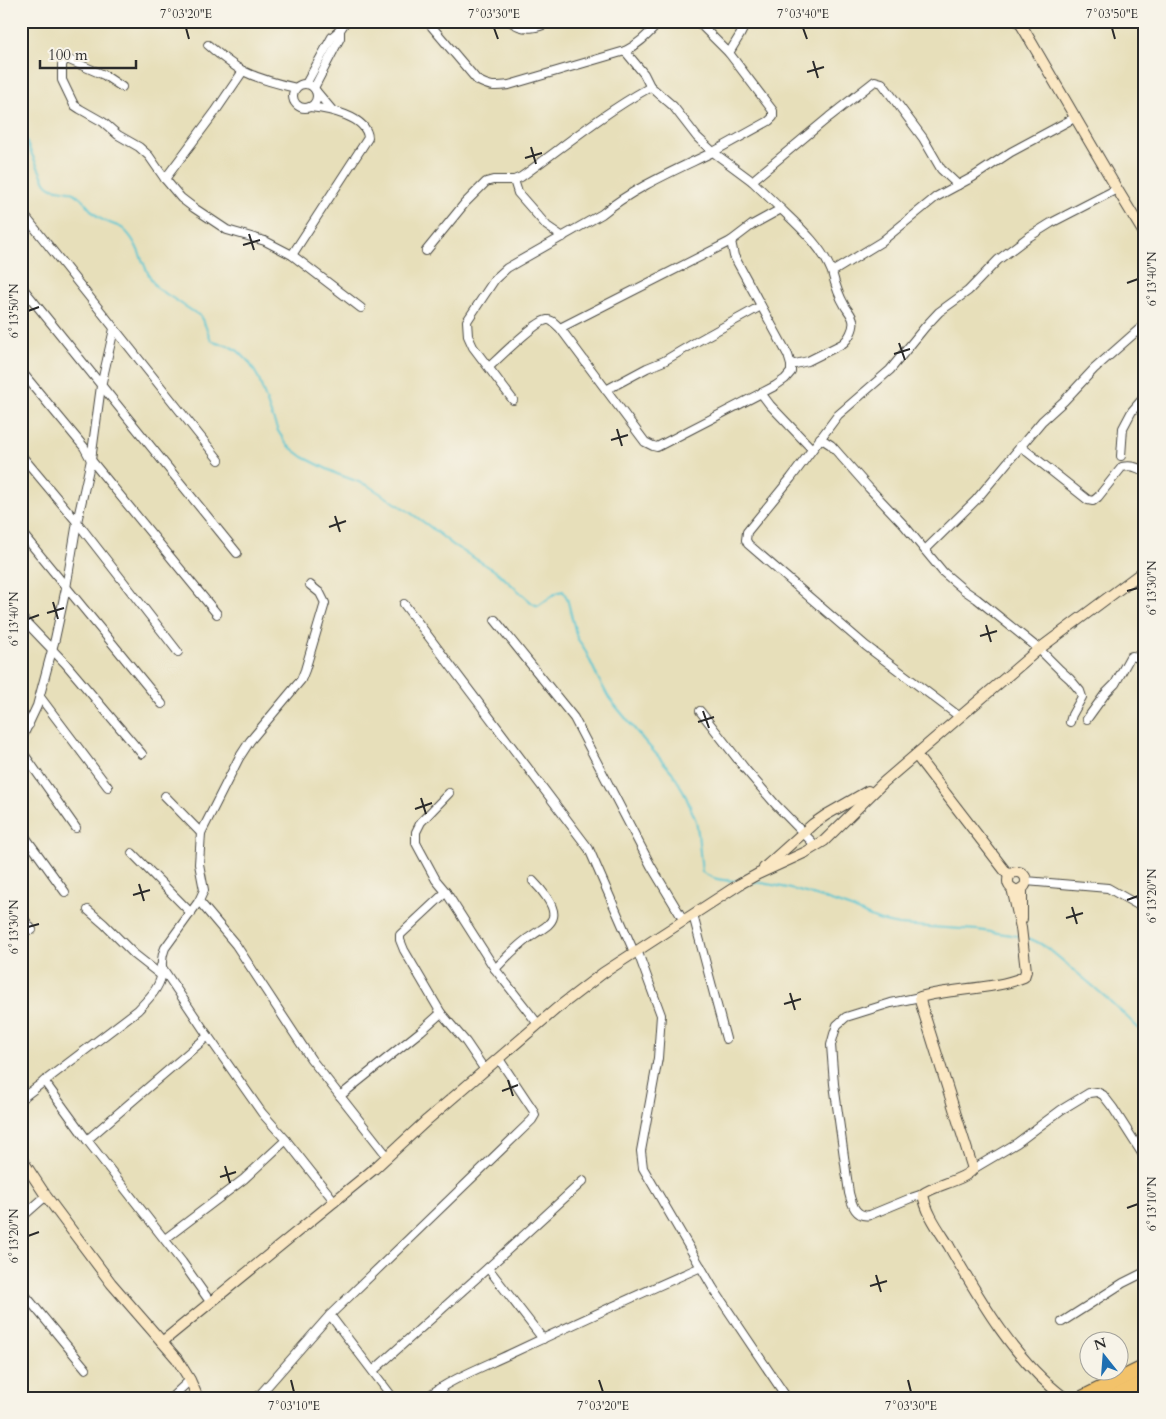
<svg xmlns="http://www.w3.org/2000/svg" width="1166" height="1419" font-family="Cardo,serif">
	<rect width="100%" height="100%" fill="#f7f3e8"/>
	<filter id="ink" filterUnits="userSpaceOnUse"><feTurbulence type="fractalNoise" baseFrequency=".02" numOctaves="2"/><feDisplacementMap in="SourceGraphic" scale="10" xChannelSelector="R" yChannelSelector="G"/><feConvolveMatrix kernelMatrix="1 2 1 2 8 2 1 2 1" color-interpolation-filters="sRGB"/></filter>
	<filter id="wash" filterUnits="userSpaceOnUse"><feTurbulence type="fractalNoise" baseFrequency=".0096" numOctaves="4" result="noise"/><feDisplacementMap in="SourceGraphic" scale="20" xChannelSelector="R" yChannelSelector="G"/><feGaussianBlur stdDeviation="1.12" result="paint"/><feColorMatrix in="noise" values="0 0 0 0 0 0 0 0 0 0 0 0 0 0 0 0 0 1.4 0 .05"/><feComposite in="paint" operator="in"/></filter>
	<g filter="url(#wash)">
		<rect width="100%" height="100%" fill="#e7dfba"/>
		<g fill="none" stroke-linecap="round" stroke-linejoin="round">
			<g stroke="#59c5d1" stroke-width="2">
				<path d="M21 68C27 77 27 84 21 93"/>
				<path d="M21 123 28 146 45 182C51 191 59 188 69 191 84 196 88 211 101 219 107 223 115 224 122 228 141 243 142 270 157 288L200 316 205 325 211 340 216 343 227 345 238 351 249 362 258 377 270 411 278 431 287 445 303 457 337 474 367 485 408 511 429 526 453 545 497 572 532 603 538 606 556 593 563 591 567 598 577 638 584 648 598 678 609 698 642 738 672 772 684 792 696 821 698 833 702 872C716 881 723 880 738 881"/>
				<path d="M753 882C785 885 821 897 851 908 859 911 865 915 873 918 881 922 890 923 899 925L978 930 1018 936"/>
				<path d="M1025 938C1041 940 1058 957 1070 967 1096 988 1122 1011 1145 1035"/>
			</g>
		</g>
	</g>
	<g filter="url(#ink)">
		<g fill="none" stroke-linecap="round" stroke-linejoin="round">
			<g stroke="#474640" stroke-width="10">
				<g id="street">
					<path d="M427 21 477 80C490 87 494 87 509 85L625 51C640 44 650 32 661 21"/>
					<path d="M510 21C524 32 538 28 553 21"/>
					<path d="M208 45C219 54 230 64 243 71 259 79 278 84 296 88"/>
					<polyline points="625,51 644,74 650,86"/>
					<polyline points="729,53 740,35 747,21"/>
					<polyline points="306,84 332,37 340,30 346,21"/>
					<circle cx="305" cy="96" r="12"/>
					<polyline points="122,87 104,75 67,59 65,59 62,65 62,80 74,105 80,109 103,122 118,135 139,147 149,156 165,179 181,198 194,208 227,230 265,241 292,255 361,308"/>
					<polyline points="314,88 340,38 340,30"/>
					<polyline points="316,91 332,110"/>
					<polyline points="165,179 215,112 243,71"/>
					<polyline points="514,180 518,193 547,226 563,237"/>
					<polyline points="752,181 829,117 875,81 882,83 923,138 941,169 958,185"/>
					<polyline points="21,211 219,460"/>
					<path d="M426 251 465 203 486 182 493 180H514L521 177C563 147 602 114 647 89L650 86 673 106 697 137 713 152 769 121 773 117V111L729 53 697 21"/>
					<path d="M292 255 368 138C367 116 328 109 310 107"/>
					<polyline points="21,286 237,553"/>
					<path d="M560 328 731 241 752 225 781 209C801 228 822 247 832 272"/>
					<path d="M791 365 808 361 842 344C848 340 855 328 853 320 852 315 848 311 845 306 839 296 835 284 832 272L881 242 936 197 973 177 1011 152 1076 117"/>
					<path d="M489 367C498 359 536 321 547 320 552 319 556 325 560 328L645 442 653 446 657 447 775 386 785 379 791 372V365L788 355 734 256 731 241"/>
					<polyline points="21,371 84,447 91,460 217,614"/>
					<polyline points="606,390 647,368 664,361 696,342 761,306"/>
					<polyline points="761,393 770,405 812,449"/>
					<path d="M513 400 473 347 468 336 467 321 495 279 507 268 602 214C633 188 676 170 713 152L752 181 781 209"/>
					<polyline points="820,438 831,445 869,488 904,525 943,572 964,590 977,599 1039,649 1060,670 1070,679 1080,691 1082,697 1072,715 1070,722"/>
					<path d="M1020 446 1088 500 1093 501 1098 497 1122 467C1131 465 1137 467 1145 472"/>
					<polyline points="21,455 77,522 178,652"/>
					<polyline points="1121,456 1123,428 1132,411 1145,396"/>
					<polyline points="21,532 162,704"/>
					<polyline points="925,550 976,500 1042,421 1064,401 1094,369 1145,324"/>
					<polyline points="404,604 589,849 634,952"/>
					<polyline points="21,617 65,663 142,754"/>
					<polyline points="495,620 574,718 651,866 684,921"/>
					<polyline points="40,697 108,787"/>
					<polyline points="700,711 746,770 776,805 816,846"/>
					<polyline points="21,714 29,725"/>
					<polyline points="960,717 866,646 748,544 746,540 747,532 791,478 838,415 890,370 925,327 939,312 968,291 998,260 1027,238 1051,223 1117,189"/>
					<polyline points="1087,719 1105,694 1115,684 1130,657 1132,656 1136,657 1145,663"/>
					<polyline points="21,740 37,706 55,639 66,588 77,522 91,460 101,386 114,329"/>
					<polyline points="21,750 76,828"/>
					<polyline points="449,793 421,822 416,832 416,843 436,880 446,892 495,969 538,1024"/>
					<polyline points="165,796 201,833"/>
					<polyline points="21,831 65,892"/>
					<polyline points="132,853 191,913"/>
					<polyline points="1026,881 1108,888 1145,909"/>
					<polyline points="199,901 236,945 311,1059 388,1157"/>
					<polyline points="88,910 104,924 134,954 162,976"/>
					<polyline points="21,915 32,930"/>
					<polyline points="693,915 726,1039"/>
					<polyline points="637,950 661,1015 658,1058 641,1151 643,1168 713,1288 787,1398"/>
					<polyline points="161,966 208,1036 262,1113 286,1140 335,1202"/>
					<path d="M495 969C507 957 518 944 533 935 539 930 551 926 553 917 556 906 540 888 533 881"/>
					<path d="M920 997 891 1003 846 1017 837 1025 834 1034 831 1045 834 1084 849 1193C852 1205 856 1218 870 1215L911 1198 923 1194"/>
					<polyline points="441,1013 404,950 400,940 400,935 446,892"/>
					<polyline points="44,1081 87,1140 182,1262 211,1303"/>
					<polyline points="340,1096 421,1031 441,1013 466,1042 485,1070"/>
					<path d="M21 1099 138 1010C147 1000 158 990 161 977 164 965 159 962 165 948L199 901 204 890 199 864 201 833 239 758 250 741 296 686 301 680 305 670 325 603 320 593 310 585"/>
					<polyline points="87,1140 208,1036"/>
					<polyline points="973,1169 1017,1143 1061,1110 1089,1093 1097,1092 1103,1095 1113,1108 1145,1158"/>
					<polyline points="21,1218 46,1196"/>
					<polyline points="165,1239 244,1179 286,1140"/>
					<polyline points="488,1268 543,1339"/>
					<polyline points="21,1290 86,1369"/>
					<polyline points="330,1315 393,1398"/>
					<polyline points="1062,1322 1123,1283 1145,1272"/>
					<polyline points="373,1371 500,1257 583,1181"/>
					<polyline points="440,1388 446,1398"/>
					<polyline points="171,1398 190,1380"/>
					<polyline points="257,1398 330,1315 532,1120 535,1115 533,1110 499,1059"/>
					<path d="M426 1398C448 1380 485 1366 510 1354 574 1324 637 1295 701 1267"/>
				</g>
			</g>
			<g stroke="#474640" stroke-width="12">
				<g id="secondary">
					<polyline points="1019,21 1117,189 1145,235"/>
					<polyline points="916,755 1009,876"/>
					<polyline points="764,868 813,824 826,815 868,791"/>
					<circle cx="1017" cy="881" r="9"/>
					<path d="M1012 888 1021 928 1026 971 1024 977C993 990 953 988 920 997L921 1004 973 1169C963 1181 937 1184 923 1194 926 1213 939 1230 949 1246 980 1300 1014 1360 1065 1398"/>
					<polyline points="1022,919 1022,888"/>
					<polyline points="21,1158 46,1196 111,1283 177,1359 190,1380 198,1398"/>
					<polyline points="162,1342 374,1169 427,1120 556,1009 603,973 740,884 758,874 806,852 824,841 884,782 1039,649 1145,570"/>
				</g>
			</g>
			<g stroke="#474640" stroke-width="16">
				<g id="highway">
					<polyline points="1082,1398 1145,1367"/>
					<polyline points="1112,1398 1145,1382"/>
				</g>
			</g>
			<use href="#street" stroke="#fff" stroke-width="8"/>
			<use href="#secondary" stroke="#fae7c3" stroke-width="10"/>
			<use href="#highway" stroke="#f2c26a" stroke-width="14"/>
		</g>
	</g>
	<path fill="none" stroke="#2b2b2b" stroke-width="2" d="M186 28 189 39M494 28 498 39M803 28 807 39M1112 28 1115 39M813 61 818 78M807 72 824 67M531 147 536 164M525 158 542 153M249 234 254 250M243 245 260 240M1127 283 1138 279M28 311 39 307M899 343 905 360M894 354 910 349M617 429 622 446M611 440 628 435M335 516 340 532M329 527 346 521M1127 591 1138 588M53 602 58 619M47 613 64 608M28 619 39 615M986 625 991 642M980 636 997 631M703 711 709 728M698 722 714 717M421 798 426 814M415 809 432 803M139 884 144 901M133 895 150 890M1127 900 1138 896M1072 907 1077 924M1066 918 1083 913M28 927 39 924M790 993 795 1010M784 1004 801 999M508 1080 513 1096M502 1091 518 1085M225 1166 230 1183M220 1177 236 1172M1127 1208 1138 1204M28 1236 39 1232M876 1275 881 1292M870 1286 887 1281M291 1380 294 1392M599 1380 603 1392M908 1380 911 1392"/>
	<rect width="1166" height="1419" fill="none" stroke="#f7f3e8" stroke-width="55"/>
	<g transform="translate(1104 1356) rotate(343)"><circle r="24" fill="#f7f3e8" stroke="#a5a39c"/>
	<path d="M0-4L9 19L0 12L-9 19Z" fill="#1f6fb2"/>
	<text y="-8" font-size="14" font-weight="bold" text-anchor="middle" fill="#2b2b2b">N</text>
	</g>
	<path d="M40 60v8h96v-8" fill="none" stroke="#2b2b2b" stroke-width="2.5"/>
	<text x="48" y="60" font-size="15" fill="#2b2b2b" stroke="#f7f3e8" stroke-width="4" paint-order="stroke">100 m</text>
	<rect x="28" y="28" width="1110" height="1364" fill="none" stroke="#2b2b2b" stroke-width="2"/>
	<g font-size="12" text-anchor="middle" fill="#2b2b2b">
		<text x="186" y="18">7°03'20"E</text>
		<text x="494" y="18">7°03'30"E</text>
		<text x="803" y="18">7°03'40"E</text>
		<text x="1112" y="18">7°03'50"E</text>
		<text transform="translate(1152 279) rotate(-90)" y="4">6°13'40"N</text>
		<text transform="translate(14 311) rotate(-90)" y="4">6°13'50"N</text>
		<text transform="translate(1152 588) rotate(-90)" y="4">6°13'30"N</text>
		<text transform="translate(14 619) rotate(-90)" y="4">6°13'40"N</text>
		<text transform="translate(1152 896) rotate(-90)" y="4">6°13'20"N</text>
		<text transform="translate(14 927) rotate(-90)" y="4">6°13'30"N</text>
		<text transform="translate(1152 1204) rotate(-90)" y="4">6°13'10"N</text>
		<text transform="translate(14 1236) rotate(-90)" y="4">6°13'20"N</text>
		<text x="294" y="1410">7°03'10"E</text>
		<text x="603" y="1410">7°03'20"E</text>
		<text x="911" y="1410">7°03'30"E</text>
	</g>
</svg>
